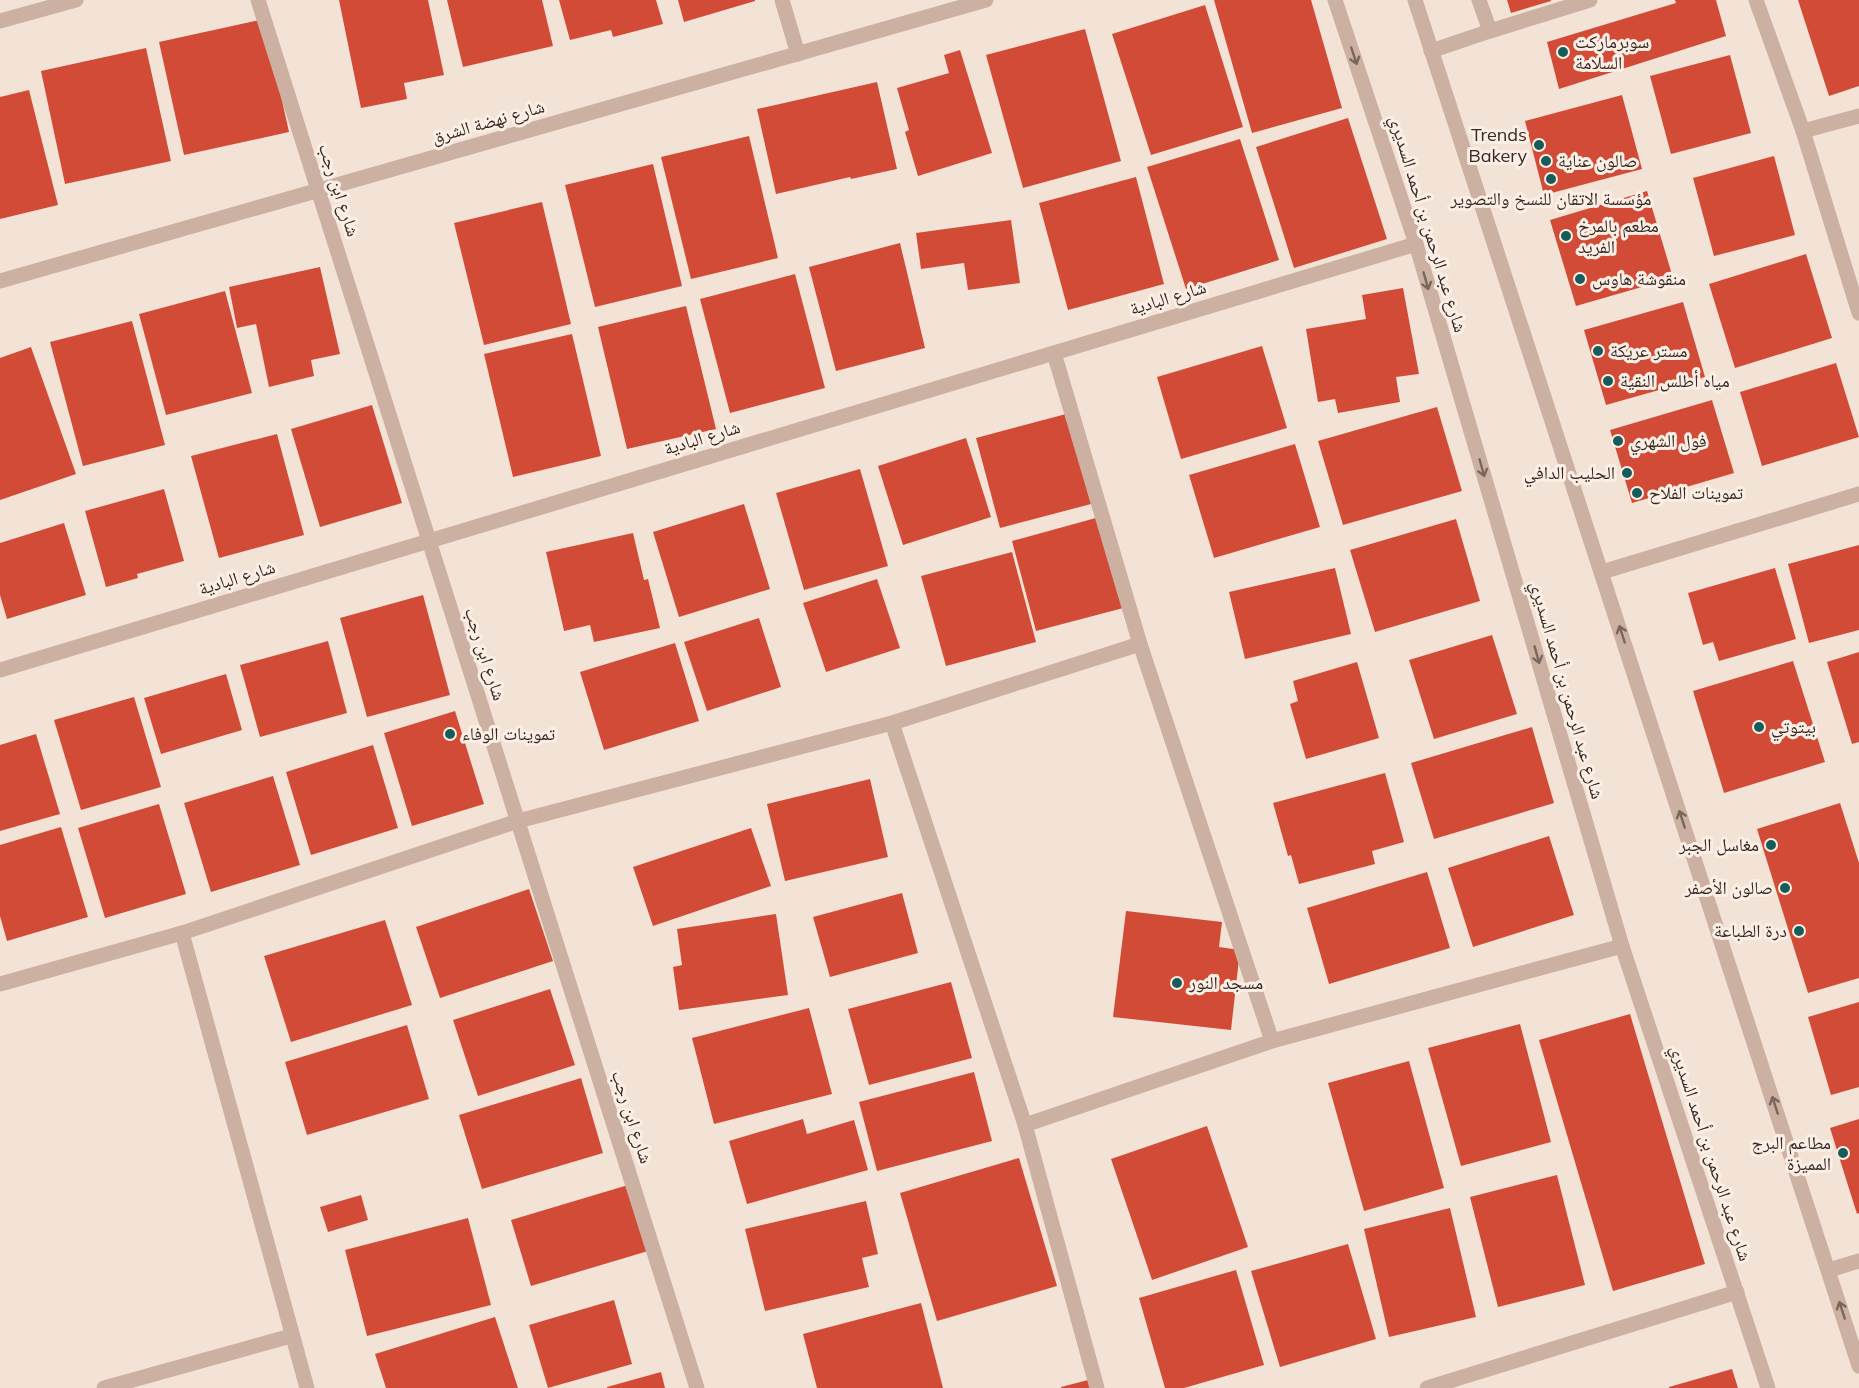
<svg xmlns="http://www.w3.org/2000/svg" width="1859" height="1388" font-family="Mulish,'Noto Naskh Arabic',sans-serif">
	<rect width="100%" height="100%" fill="#f3e3d7"/>
	<g fill="#d24b37">
		<polygon points="339,0 428,0 444,75 404,83 407,99 361,108"/>
		<polygon points="447,0 542,0 553,46 463,67"/>
		<polygon points="559,0 656,0 663,24 613,37 611,30 570,40"/>
		<polygon points="678,0 755,0 755,1 684,22"/>
		<polygon points="1214,0 1311,0 1342,108 1252,133"/>
		<polygon points="1507,0 1551,0 1551,1 1511,13"/>
		<polygon points="1675,0 1716,0 1726,36 1559,89 1547,42 1676,3"/>
		<polygon points="1798,0 1859,0 1859,86 1829,96"/>
		<polygon points="1205,5 1243,127 1151,155 1112,34"/>
		<polygon points="264,19 289,132 184,155 159,42"/>
		<polygon points="1085,29 1121,161 1023,188 986,55"/>
		<polygon points="146,48 171,161 65,184 41,71"/>
		<polygon points="960,50 992,153 918,176 905,132 909,130 897,88 949,73 944,55"/>
		<polygon points="1730,55 1751,133 1671,154 1650,76"/>
		<polygon points="877,82 897,169 851,179 850,177 776,194 757,109"/>
		<polygon points="29,90 58,205 0,219 0,97"/>
		<polygon points="1622,95 1642,169 1544,195 1525,121"/>
		<polygon points="1348,118 1387,239 1294,268 1256,147"/>
		<polygon points="749,136 778,258 691,279 661,157"/>
		<polygon points="1240,139 1279,260 1186,289 1147,167"/>
		<polygon points="1774,156 1795,235 1714,256 1693,178"/>
		<polygon points="653,164 682,286 595,307 565,185"/>
		<polygon points="1136,177 1164,284 1068,310 1039,203"/>
		<polygon points="1647,191 1673,278 1576,306 1550,220"/>
		<polygon points="542,202 571,324 484,345 454,223"/>
		<polygon points="1011,220 1020,283 968,290 964,263 921,269 916,233"/>
		<polygon points="900,243 925,348 836,371 809,267"/>
		<polygon points="1806,254 1832,338 1735,368 1709,284"/>
		<polygon points="320,267 340,354 311,360 314,376 269,387 256,324 237,328 229,287"/>
		<polygon points="795,274 825,388 730,413 700,299"/>
		<polygon points="1403,288 1419,374 1396,377 1400,402 1338,413 1335,399 1318,402 1306,329 1366,319 1362,295"/>
		<polygon points="225,291 252,393 166,415 139,314"/>
		<polygon points="1683,302 1705,377 1606,405 1584,330"/>
		<polygon points="686,306 716,429 627,449 598,327"/>
		<polygon points="132,321 165,445 83,466 50,342"/>
		<polygon points="572,334 601,456 513,477 484,354"/>
		<polygon points="1262,346 1287,428 1181,459 1157,377"/>
		<polygon points="31,347 76,474 0,500 0,358"/>
		<polygon points="1836,363 1859,437 1762,466 1740,392"/>
		<polygon points="1712,400 1734,473 1632,503 1610,430"/>
		<polygon points="372,405 402,503 320,527 291,429"/>
		<polygon points="1437,407 1462,491 1343,525 1318,441"/>
		<polygon points="1066,414 1091,504 1000,528 976,438"/>
		<polygon points="277,434 304,535 219,558 191,456"/>
		<polygon points="966,438 991,517 903,545 878,466"/>
		<polygon points="1295,444 1320,527 1214,558 1189,475"/>
		<polygon points="860,469 888,566 804,590 776,493"/>
		<polygon points="164,489 184,561 137,574 138,578 106,587 85,511"/>
		<polygon points="744,504 770,589 679,617 653,532"/>
		<polygon points="1103,516 1127,607 1036,631 1012,541"/>
		<polygon points="1456,519 1480,601 1375,632 1350,550"/>
		<polygon points="64,523 86,595 7,619 0,595 0,543"/>
		<polygon points="633,533 644,580 648,579 660,628 594,642 590,625 564,631 546,552"/>
		<polygon points="1859,545 1859,630 1809,643 1788,564"/>
		<polygon points="1012,552 1036,642 946,666 921,576"/>
		<polygon points="1335,568 1351,634 1245,659 1229,592"/>
		<polygon points="1775,568 1796,639 1719,661 1713,642 1703,645 1688,593"/>
		<polygon points="877,579 900,648 826,672 803,603"/>
		<polygon points="423,595 450,695 367,717 340,618"/>
		<polygon points="759,618 781,687 707,711 684,642"/>
		<polygon points="1492,635 1517,714 1434,739 1409,660"/>
		<polygon points="328,641 347,713 260,737 240,665"/>
		<polygon points="675,643 699,721 604,750 580,672"/>
		<polygon points="1859,652 1859,742 1852,744 1827,662"/>
		<polygon points="1793,661 1825,762 1724,793 1693,691"/>
		<polygon points="1357,662 1379,738 1306,759 1290,704 1298,701 1293,681"/>
		<polygon points="226,674 242,730 161,754 144,698"/>
		<polygon points="134,697 161,787 81,810 54,720"/>
		<polygon points="455,711 484,804 412,826 384,733"/>
		<polygon points="1532,727 1554,803 1434,839 1411,763"/>
		<polygon points="36,734 60,814 0,831 0,745"/>
		<polygon points="373,745 398,828 311,855 286,772"/>
		<polygon points="1385,773 1404,842 1372,851 1375,864 1299,884 1291,855 1288,856 1273,803"/>
		<polygon points="273,776 300,865 211,892 184,803"/>
		<polygon points="870,779 888,857 785,881 767,804"/>
		<polygon points="1840,803 1859,863 1859,978 1808,993 1757,829"/>
		<polygon points="159,804 186,894 105,918 78,828"/>
		<polygon points="61,827 88,917 7,941 0,916 0,845"/>
		<polygon points="751,828 771,886 653,926 633,867"/>
		<polygon points="1549,836 1574,915 1473,947 1448,868"/>
		<polygon points="1427,872 1450,948 1329,984 1307,908"/>
		<polygon points="529,889 553,961 440,998 416,927"/>
		<polygon points="902,893 918,953 830,977 813,917"/>
		<polygon points="1126,911 1222,922 1219,947 1240,950 1231,1030 1113,1017"/>
		<polygon points="776,914 788,995 679,1010 673,967 682,965 677,929"/>
		<polygon points="385,920 412,1005 291,1042 264,956"/>
		<polygon points="951,982 972,1058 869,1085 848,1009"/>
		<polygon points="550,989 575,1065 478,1096 453,1020"/>
		<polygon points="1859,1002 1859,1087 1831,1095 1808,1017"/>
		<polygon points="809,1008 832,1094 714,1124 692,1038"/>
		<polygon points="1630,1014 1705,1264 1613,1291 1539,1040"/>
		<polygon points="1520,1024 1551,1142 1461,1166 1428,1048"/>
		<polygon points="407,1025 429,1099 307,1135 285,1062"/>
		<polygon points="1409,1061 1444,1188 1364,1211 1328,1083"/>
		<polygon points="974,1072 992,1141 877,1171 859,1102"/>
		<polygon points="581,1078 603,1153 482,1189 459,1115"/>
		<polygon points="803,1119 807,1134 854,1120 868,1170 747,1204 729,1141"/>
		<polygon points="1859,1119 1859,1213 1857,1214 1830,1128"/>
		<polygon points="1207,1126 1248,1247 1152,1280 1111,1159"/>
		<polygon points="1019,1158 1057,1286 937,1321 900,1193"/>
		<polygon points="1557,1175 1585,1285 1498,1307 1470,1197"/>
		<polygon points="628,1185 648,1251 531,1286 511,1220"/>
		<polygon points="361,1195 368,1220 328,1232 320,1207"/>
		<polygon points="866,1201 878,1254 862,1258 869,1287 765,1311 745,1229"/>
		<polygon points="1450,1208 1476,1317 1389,1337 1364,1229"/>
		<polygon points="468,1218 491,1305 367,1336 345,1250"/>
		<polygon points="1348,1244 1376,1339 1280,1367 1251,1271"/>
		<polygon points="1236,1270 1264,1365 1184,1388 1165,1388 1139,1298"/>
		<polygon points="614,1300 632,1364 548,1388 529,1325"/>
		<polygon points="921,1303 943,1388 817,1388 803,1334"/>
		<polygon points="495,1317 518,1388 386,1388 375,1354"/>
		<polygon points="1732,1369 1738,1388 1669,1388 1669,1387"/>
		<polygon points="661,1372 665,1388 607,1388 607,1387"/>
		<polygon points="1092,1379 1094,1388 1061,1388 1061,1387"/>
	</g>
	<g fill="none" stroke-linecap="round" stroke-linejoin="round">
		<g stroke="#ccb1a2" stroke-width="15">
			<polyline points="258,0 697,1388"/>
			<polyline points="782,0 798,54"/>
			<polyline points="1335,0 1416,244 1622,946 1768,1388"/>
			<polyline points="1415,0 1859,1366"/>
			<polyline points="1756,0 1803,131 1859,313"/>
			<polyline points="0,21 76,0"/>
			<polyline points="1490,31 1590,0"/>
			<polyline points="1431,51 1490,31 1479,0"/>
			<polyline points="1803,131 1859,116"/>
			<polyline points="0,281 986,0"/>
			<polyline points="1054,353 1140,644 1272,1041"/>
			<polyline points="1602,572 1859,494"/>
			<polyline points="0,670 1416,244"/>
			<polyline points="892,723 1025,1125 1097,1388"/>
			<polyline points="182,933 307,1388"/>
			<polyline points="0,984 182,933 518,821 892,723 1140,644"/>
			<polyline points="1025,1125 1272,1041 1622,946"/>
			<polyline points="1829,1270 1859,1261"/>
			<polyline points="104,1388 291,1336"/>
			<polyline points="1427,1388 1737,1292"/>
		</g>
	</g>
	<defs><path id="oneway-shaft" d="M-6 0H5M1.5-3L5.5 0L1.5 3" fill="none" stroke-width="1.6" stroke-linecap="round" stroke-linejoin="round" transform="scale(1.5)"/></defs>
	<g stroke="#7a665d">
		<use href="#oneway-shaft" transform="translate(1354 56) rotate(72)"/>
		<use href="#oneway-shaft" transform="translate(1426 281) rotate(74)"/>
		<use href="#oneway-shaft" transform="translate(1482 468) rotate(74)"/>
		<use href="#oneway-shaft" transform="translate(1622 634) rotate(-108)"/>
		<use href="#oneway-shaft" transform="translate(1537 655) rotate(74)"/>
		<use href="#oneway-shaft" transform="translate(1682 819) rotate(-108)"/>
		<use href="#oneway-shaft" transform="translate(1775 1105) rotate(-108)"/>
		<use href="#oneway-shaft" transform="translate(1842 1310) rotate(-108)"/>
	</g>
	<g fill="#175c58" stroke="#fbeee4" stroke-width="2">
		<circle cx="1563" cy="52" r="6"/>
		<circle cx="1539" cy="145" r="6"/>
		<circle cx="1546" cy="161" r="6"/>
		<circle cx="1551" cy="179" r="6"/>
		<circle cx="1566" cy="236" r="6"/>
		<circle cx="1580" cy="279" r="6"/>
		<circle cx="1598" cy="351" r="6"/>
		<circle cx="1608" cy="381" r="6"/>
		<circle cx="1618" cy="441" r="6"/>
		<circle cx="1627" cy="473" r="6"/>
		<circle cx="1637" cy="493" r="6"/>
		<circle cx="1759" cy="727" r="6"/>
		<circle cx="450" cy="734" r="6"/>
		<circle cx="1771" cy="845" r="6"/>
		<circle cx="1785" cy="888" r="6"/>
		<circle cx="1799" cy="931" r="6"/>
		<circle cx="1177" cy="983" r="6"/>
		<circle cx="1843" cy="1153" r="6"/>
	</g>
	<g text-anchor="middle" stroke-width="6" stroke-linejoin="round" paint-order="stroke">
		<g font-size="18" fill="#362925" stroke="#fbeee4" text-anchor="start">
			<text x="1575" y="48">سوبرماركت<tspan x="1575" dy="21">السلامة</tspan></text>
			<text x="1527" y="141" text-anchor="end">Trends<tspan x="1527" dy="21">Bakery</tspan></text>
			<text x="1558" y="167">صالون عناية</text>
			<text x="1551" y="205" text-anchor="middle">مؤسسة الاتقان للنسخ والتصوير</text>
			<text x="1578" y="232">مطعم بالمرخ<tspan x="1578" dy="21">الفريد</tspan></text>
			<text x="1592" y="285">منقوشة هاوس</text>
			<text x="1610" y="357">مستر عريكة</text>
			<text x="1620" y="387">مياه أطلس النقية</text>
			<text x="1630" y="447">فول الشهري</text>
			<text x="1615" y="479" text-anchor="end">الحليب الدافي</text>
			<text x="1649" y="499">تموينات الفلاح</text>
			<text x="1771" y="733">بيتوتي</text>
			<text x="462" y="740">تموينات الوفاء</text>
			<text x="1759" y="851" text-anchor="end">مغاسل الجبر</text>
			<text x="1773" y="894" text-anchor="end">صالون الأصفر</text>
			<text x="1787" y="937" text-anchor="end">درة الطباعة</text>
			<text x="1189" y="989">مسجد النور</text>
			<text x="1831" y="1149" text-anchor="end">مطاعم البرج<tspan x="1831" dy="21">المميزة</tspan></text>
		</g>
		<g font-size="18" fill="#362925" stroke="#fbeee4">
			<text transform="translate(488 122) rotate(-16)" y="6">شارع نهضة الشرق</text>
			<text transform="translate(339 190) rotate(72)" y="6">شارع ابن رجب</text>
			<text transform="translate(1428 224) rotate(73)" y="6">شارع عبد الرحمن بن أحمد السديري</text>
			<text transform="translate(1168 298) rotate(-17)" y="6">شارع البادية</text>
			<text transform="translate(702 438) rotate(-17)" y="6">شارع البادية</text>
			<text transform="translate(237 578) rotate(-17)" y="6">شارع البادية</text>
			<text transform="translate(485 654) rotate(72)" y="6">شارع ابن رجب</text>
			<text transform="translate(1567 690) rotate(74)" y="6">شارع عبد الرحمن بن أحمد السديري</text>
			<text transform="translate(632 1117) rotate(72)" y="6">شارع ابن رجب</text>
			<text transform="translate(1711 1153) rotate(72)" y="6">شارع عبد الرحمن بن أحمد السديري</text>
		</g>
	</g>
</svg>
